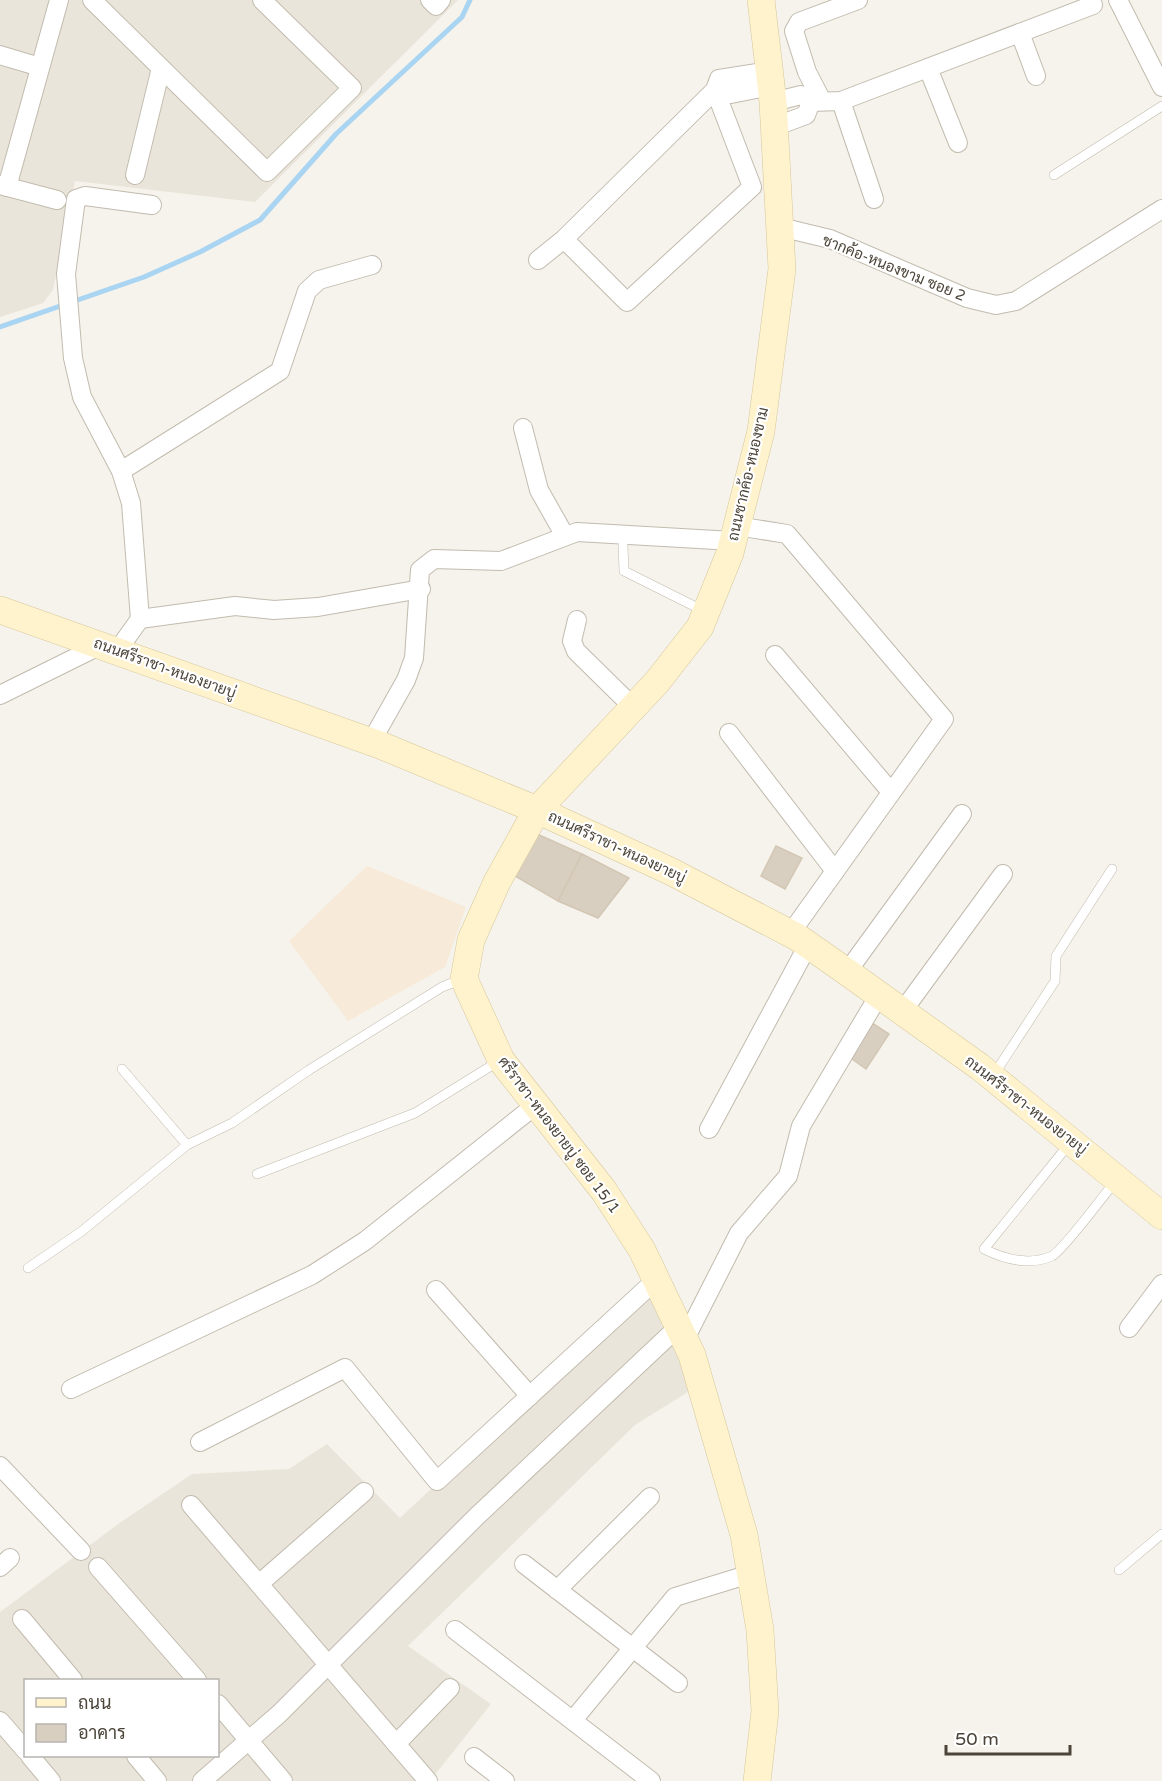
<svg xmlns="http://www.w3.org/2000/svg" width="1162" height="1781" font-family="'Varela Round',Sarabun,sans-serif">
	<rect width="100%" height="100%" fill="#f6f3ec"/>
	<g fill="#eae5da" fill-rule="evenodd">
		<polygon points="0,0 458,0 255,202 75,181 53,290 43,303 0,317"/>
		<path d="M648 1285 691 1390 635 1425 408 1646 491 1704 430 1781H0V1612L121 1522 192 1474 289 1469 327 1444 400 1518ZM26 1680H218V1756H26Z"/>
	</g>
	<polygon fill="#f7ead8" points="367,866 466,907 445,967 348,1021 289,941"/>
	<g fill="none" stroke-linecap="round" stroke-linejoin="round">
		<polyline stroke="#a9d4f2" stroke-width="5" points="0,327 144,277 200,252 260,220 336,134 462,17 470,0"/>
	</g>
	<g fill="#d8cfc1" stroke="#d3c7b4" stroke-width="1.5">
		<polygon points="537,834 582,854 558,901 515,876"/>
		<polygon points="776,846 802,858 785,889 761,876"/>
		<polygon points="582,854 629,878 598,918 558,901"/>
		<polygon points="869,1021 889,1034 866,1069 848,1056"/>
	</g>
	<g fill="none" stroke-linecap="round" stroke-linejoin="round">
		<g stroke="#c2bbae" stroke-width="10">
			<g id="lane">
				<polyline points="1054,175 1162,106"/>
				<polyline points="623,545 624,571 704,611"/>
				<polyline points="122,1069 187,1145"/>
				<polyline points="993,1076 1055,981 1056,956 1112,869"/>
				<path d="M1070 1143 984 1249C1006 1260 1029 1266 1052 1256 1062 1251 1106 1193 1116 1180"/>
				<polyline points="257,1174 415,1113 499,1061"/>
				<polyline points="28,1268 82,1231 187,1145 232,1123 309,1070 442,987 462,979"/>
				<polyline points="1119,1570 1162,1534"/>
			</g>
		</g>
		<g stroke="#c2bbae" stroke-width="20">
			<g id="street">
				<polyline points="92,0 267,172 352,88 262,0"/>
				<polyline points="430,0 436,6 441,0"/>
				<polyline points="1118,0 1162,87"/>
				<polyline points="1020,33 1036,76"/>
				<polyline points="0,55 40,67"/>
				<polyline points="928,68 958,143"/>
				<polyline points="770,71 719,79 715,90 731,94 771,86"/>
				<polyline points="822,101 807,72 794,31 799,22 858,0"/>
				<polyline points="841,101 874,199"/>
				<polyline points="773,102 801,95 811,102 841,101 1093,5"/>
				<polyline points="774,127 806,115 811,102"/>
				<polyline points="135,175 161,68"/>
				<polyline points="0,185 57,200"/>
				<polyline points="7,187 59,0"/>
				<polyline points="780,227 830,239 967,298 996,305 1016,301 1162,209"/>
				<polyline points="538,260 564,239 715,90 752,187 627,302 564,239"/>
				<polyline points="523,428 539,490 565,536"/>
				<polyline points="121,471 280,371 307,291 319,280 372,265"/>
				<polyline points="737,526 787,534 944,719 790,934"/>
				<polyline points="140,619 131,503 121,471 82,397 73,358 66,274 76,199 85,196 152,205"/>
				<polyline points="577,620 572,641 576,651 632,706"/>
				<polyline points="117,651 140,619 235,606 274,610 318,607 421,589"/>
				<polyline points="775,655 891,792"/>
				<polyline points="0,695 101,645"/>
				<polyline points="729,733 835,871"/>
				<polyline points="371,742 406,680 414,658 420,570 434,559 501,561 577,532 733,541"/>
				<polyline points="847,972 962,814"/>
				<polyline points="902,1012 1003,874"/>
				<polyline points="709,1129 808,945"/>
				<polyline points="436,1290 530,1396"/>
				<polyline points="1129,1328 1162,1284"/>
				<polyline points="684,1341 739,1233 788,1176 801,1126 879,995"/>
				<polyline points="71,1389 312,1275 365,1241 537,1104"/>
				<polyline points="200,1442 345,1368 437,1481 657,1279"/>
				<polyline points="0,1466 81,1551"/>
				<polyline points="191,1505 428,1781"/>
				<polyline points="524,1564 678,1683"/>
				<polyline points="0,1567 10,1558"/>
				<polyline points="98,1567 197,1680"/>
				<polyline points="259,1584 364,1492"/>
				<polyline points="557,1590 650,1497"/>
				<polyline points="22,1619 73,1680"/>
				<polyline points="455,1630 651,1781"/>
				<polyline points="218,1704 283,1781"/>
				<polyline points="573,1720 675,1597 750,1574"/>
				<polyline points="0,1721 26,1751"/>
				<polyline points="396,1744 450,1688"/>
				<polyline points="30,1756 51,1781"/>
				<polyline points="136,1756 157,1781"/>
				<polyline points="474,1757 505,1781"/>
				<polyline points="202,1781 279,1714 476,1517 677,1328"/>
			</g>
		</g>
		<g stroke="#d6c79b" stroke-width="28">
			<g id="secondary">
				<polyline points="0,610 380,745 537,810 670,871 797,937 847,972 980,1067 1162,1216"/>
				<polyline points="757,1781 765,1711 760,1630 744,1535 692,1355 642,1250 604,1191 501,1060 464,979 471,940 497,882 537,810 657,682 700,627 730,553 761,431 782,269 773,102 761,0"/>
			</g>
		</g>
		<use href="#lane" stroke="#fff" stroke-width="9"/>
		<use href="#street" stroke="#fff" stroke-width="18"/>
		<use href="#secondary" stroke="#fff3cd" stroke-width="27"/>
	</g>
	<g text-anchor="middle" stroke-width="4.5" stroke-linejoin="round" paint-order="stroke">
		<g font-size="15" fill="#4b4439" stroke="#fff">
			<text transform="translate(894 268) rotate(22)" y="5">ชากค้อ-หนองขาม ซอย 2</text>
			<text transform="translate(748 474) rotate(-77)" y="5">ถนนชากค้อ-หนองขาม</text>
			<text transform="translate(165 668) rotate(20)" y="5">ถนนศรีราชา-หนองยายบู่</text>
			<text transform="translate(617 847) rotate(25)" y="5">ถนนศรีราชา-หนองยายบู่</text>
			<text transform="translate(1026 1105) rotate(38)" y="5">ถนนศรีราชา-หนองยายบู่</text>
			<text transform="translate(559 1135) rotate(53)" y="5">ศรีราชา-หนองยายบู่ ซอย 15/1</text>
		</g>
	</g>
	<rect x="24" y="1679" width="195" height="78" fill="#ffffff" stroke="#b7b4b0" stroke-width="1.5"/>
	<rect x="36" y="1698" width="30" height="9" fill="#fff3cd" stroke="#b7b4b0" stroke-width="1.5"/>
	<text x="78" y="1709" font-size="18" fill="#4b4439">ถนน</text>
	<rect x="36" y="1724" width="30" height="18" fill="#d8cfc1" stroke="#b7b4b0" stroke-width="1.5"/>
	<text x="78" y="1739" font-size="18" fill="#4b4439">อาคาร</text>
	<path d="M946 1745v9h124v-9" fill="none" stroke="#4b4439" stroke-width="3"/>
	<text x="955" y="1745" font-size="18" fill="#4b4439" stroke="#ffffff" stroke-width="4.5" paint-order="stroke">50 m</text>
</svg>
